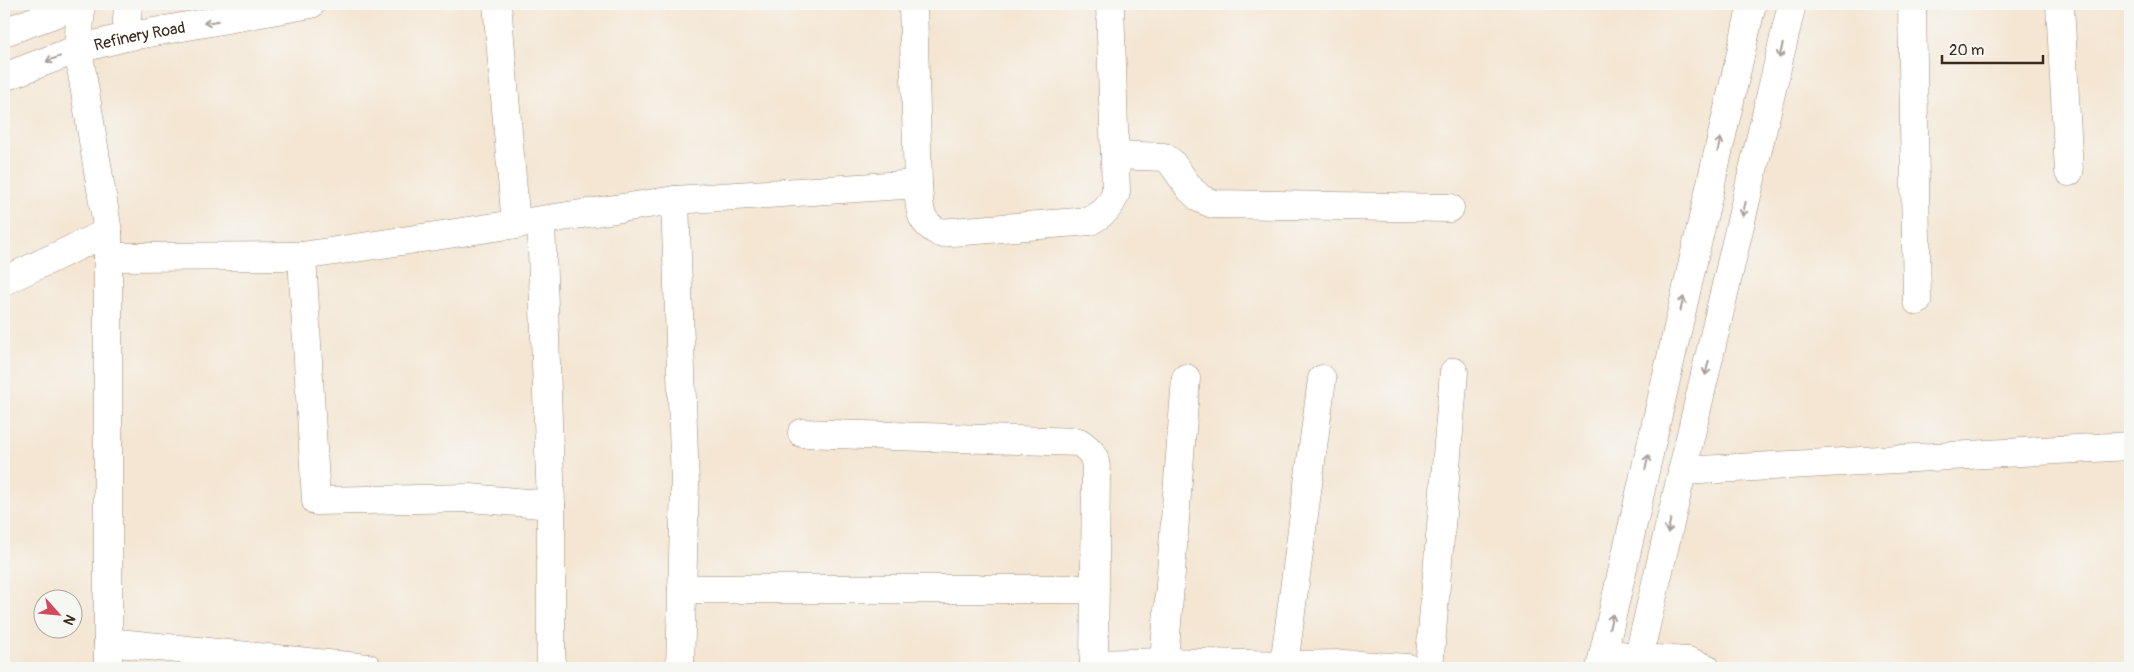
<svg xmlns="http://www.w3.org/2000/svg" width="2134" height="672" font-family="Pangolin,sans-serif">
	<rect width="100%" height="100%" fill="#f6f6f2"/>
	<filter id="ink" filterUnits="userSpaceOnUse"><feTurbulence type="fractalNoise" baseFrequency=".02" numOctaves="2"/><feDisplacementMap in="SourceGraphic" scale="10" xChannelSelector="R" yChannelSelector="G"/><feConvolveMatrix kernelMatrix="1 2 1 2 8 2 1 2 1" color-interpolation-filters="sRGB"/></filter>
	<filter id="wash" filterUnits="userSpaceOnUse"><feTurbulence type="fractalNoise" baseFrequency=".0096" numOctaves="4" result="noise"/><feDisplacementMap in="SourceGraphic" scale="20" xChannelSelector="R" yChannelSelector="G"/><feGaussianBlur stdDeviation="1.12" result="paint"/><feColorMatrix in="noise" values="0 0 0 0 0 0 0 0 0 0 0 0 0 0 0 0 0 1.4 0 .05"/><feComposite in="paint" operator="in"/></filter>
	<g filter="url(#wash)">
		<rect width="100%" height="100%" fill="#f4e6d3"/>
		<g id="blocks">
			<polygon fill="#c9ade6" points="4,251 8,263 4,264"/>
		</g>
	</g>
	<g filter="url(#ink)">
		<use href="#blocks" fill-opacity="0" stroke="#988878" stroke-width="1"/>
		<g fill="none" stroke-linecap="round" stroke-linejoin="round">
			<g stroke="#988878" stroke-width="29">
				<g id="street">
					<polyline points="81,4 78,49 108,232 108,668"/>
					<polyline points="497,4 516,225"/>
					<polyline points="1912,4 1917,301"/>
					<polyline points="2060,4 2069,172"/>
					<polyline points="126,37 128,4"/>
					<polyline points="1115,155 1164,157 1171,162 1191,190 1201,199 1213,204 1450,208"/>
					<path d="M918 184C920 208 917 221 940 233L1090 221C1104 213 1111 207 1116 192L1110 4"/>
					<polyline points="675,200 685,484 680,668"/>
					<polyline points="541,222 551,505 551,668"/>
					<polyline points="108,257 302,256"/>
					<polyline points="4,281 108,232"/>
					<path d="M802 433 1079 442C1092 451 1096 456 1096 472L1094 668"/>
					<polyline points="1682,471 2130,446"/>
					<polyline points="551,505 470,498 316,501 302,256 675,200 918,184 913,4"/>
					<polyline points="682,589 1095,589"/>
					<polyline points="108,642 368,668"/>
					<polyline points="1604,652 1638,658 1688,661 1706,668"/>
					<polyline points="1164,662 1186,378"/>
					<polyline points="1094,664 1164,662 1284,665 1343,664 1408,668"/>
					<polyline points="1284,665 1322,379"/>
					<polyline points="1429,668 1454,372"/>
				</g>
			</g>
			<g stroke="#988878" stroke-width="29">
				<g id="secondary">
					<polyline points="1600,668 1752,4"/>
					<polyline points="1636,668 1792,4"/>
				</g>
			</g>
			<g stroke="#988878" stroke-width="29">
				<g id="primary">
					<polyline points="4,32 81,4"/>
					<path id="s1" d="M4 77 78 49 126 37 311 4"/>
				</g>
			</g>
			<use href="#street" stroke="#fff" stroke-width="28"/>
			<use href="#secondary" stroke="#fff" stroke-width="28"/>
			<use href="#primary" stroke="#fff" stroke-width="28"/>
		</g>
		<defs><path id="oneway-shaft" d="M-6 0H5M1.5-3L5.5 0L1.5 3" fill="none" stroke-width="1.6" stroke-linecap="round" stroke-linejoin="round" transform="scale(1.25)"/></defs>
		<g stroke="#a79f9a">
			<use href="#oneway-shaft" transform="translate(211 22) rotate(170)"/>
			<use href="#oneway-shaft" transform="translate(1781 51) rotate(103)"/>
			<use href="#oneway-shaft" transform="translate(53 59) rotate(159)"/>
			<use href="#oneway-shaft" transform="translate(1719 145) rotate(-77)"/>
			<use href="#oneway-shaft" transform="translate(1744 209) rotate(103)"/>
			<use href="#oneway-shaft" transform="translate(1682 304) rotate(-77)"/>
			<use href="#oneway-shaft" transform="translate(1707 368) rotate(103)"/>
			<use href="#oneway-shaft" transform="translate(1647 462) rotate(-77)"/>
			<use href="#oneway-shaft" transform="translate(1669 526) rotate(103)"/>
			<use href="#oneway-shaft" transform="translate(1611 621) rotate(-77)"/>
		</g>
	</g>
	<g text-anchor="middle" stroke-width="5" stroke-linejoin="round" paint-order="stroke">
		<g font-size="16" fill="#3b2a1e" stroke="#f6f6f2">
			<text dy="6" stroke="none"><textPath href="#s1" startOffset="142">Refinery Road</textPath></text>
		</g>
	</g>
	<rect width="2134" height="672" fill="none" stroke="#f6f6f2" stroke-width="20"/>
	<g transform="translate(58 614) rotate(117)"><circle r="24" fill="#f6f6f2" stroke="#aba49d"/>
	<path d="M0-4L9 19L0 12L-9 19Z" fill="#d1495b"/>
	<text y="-8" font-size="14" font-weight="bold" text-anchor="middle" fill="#3b2a1e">N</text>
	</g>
	<path d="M1942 55v8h101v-8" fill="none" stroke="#3b2a1e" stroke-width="2.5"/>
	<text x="1949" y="55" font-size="15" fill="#3b2a1e" stroke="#f6f6f2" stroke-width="4" paint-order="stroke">20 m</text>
</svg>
